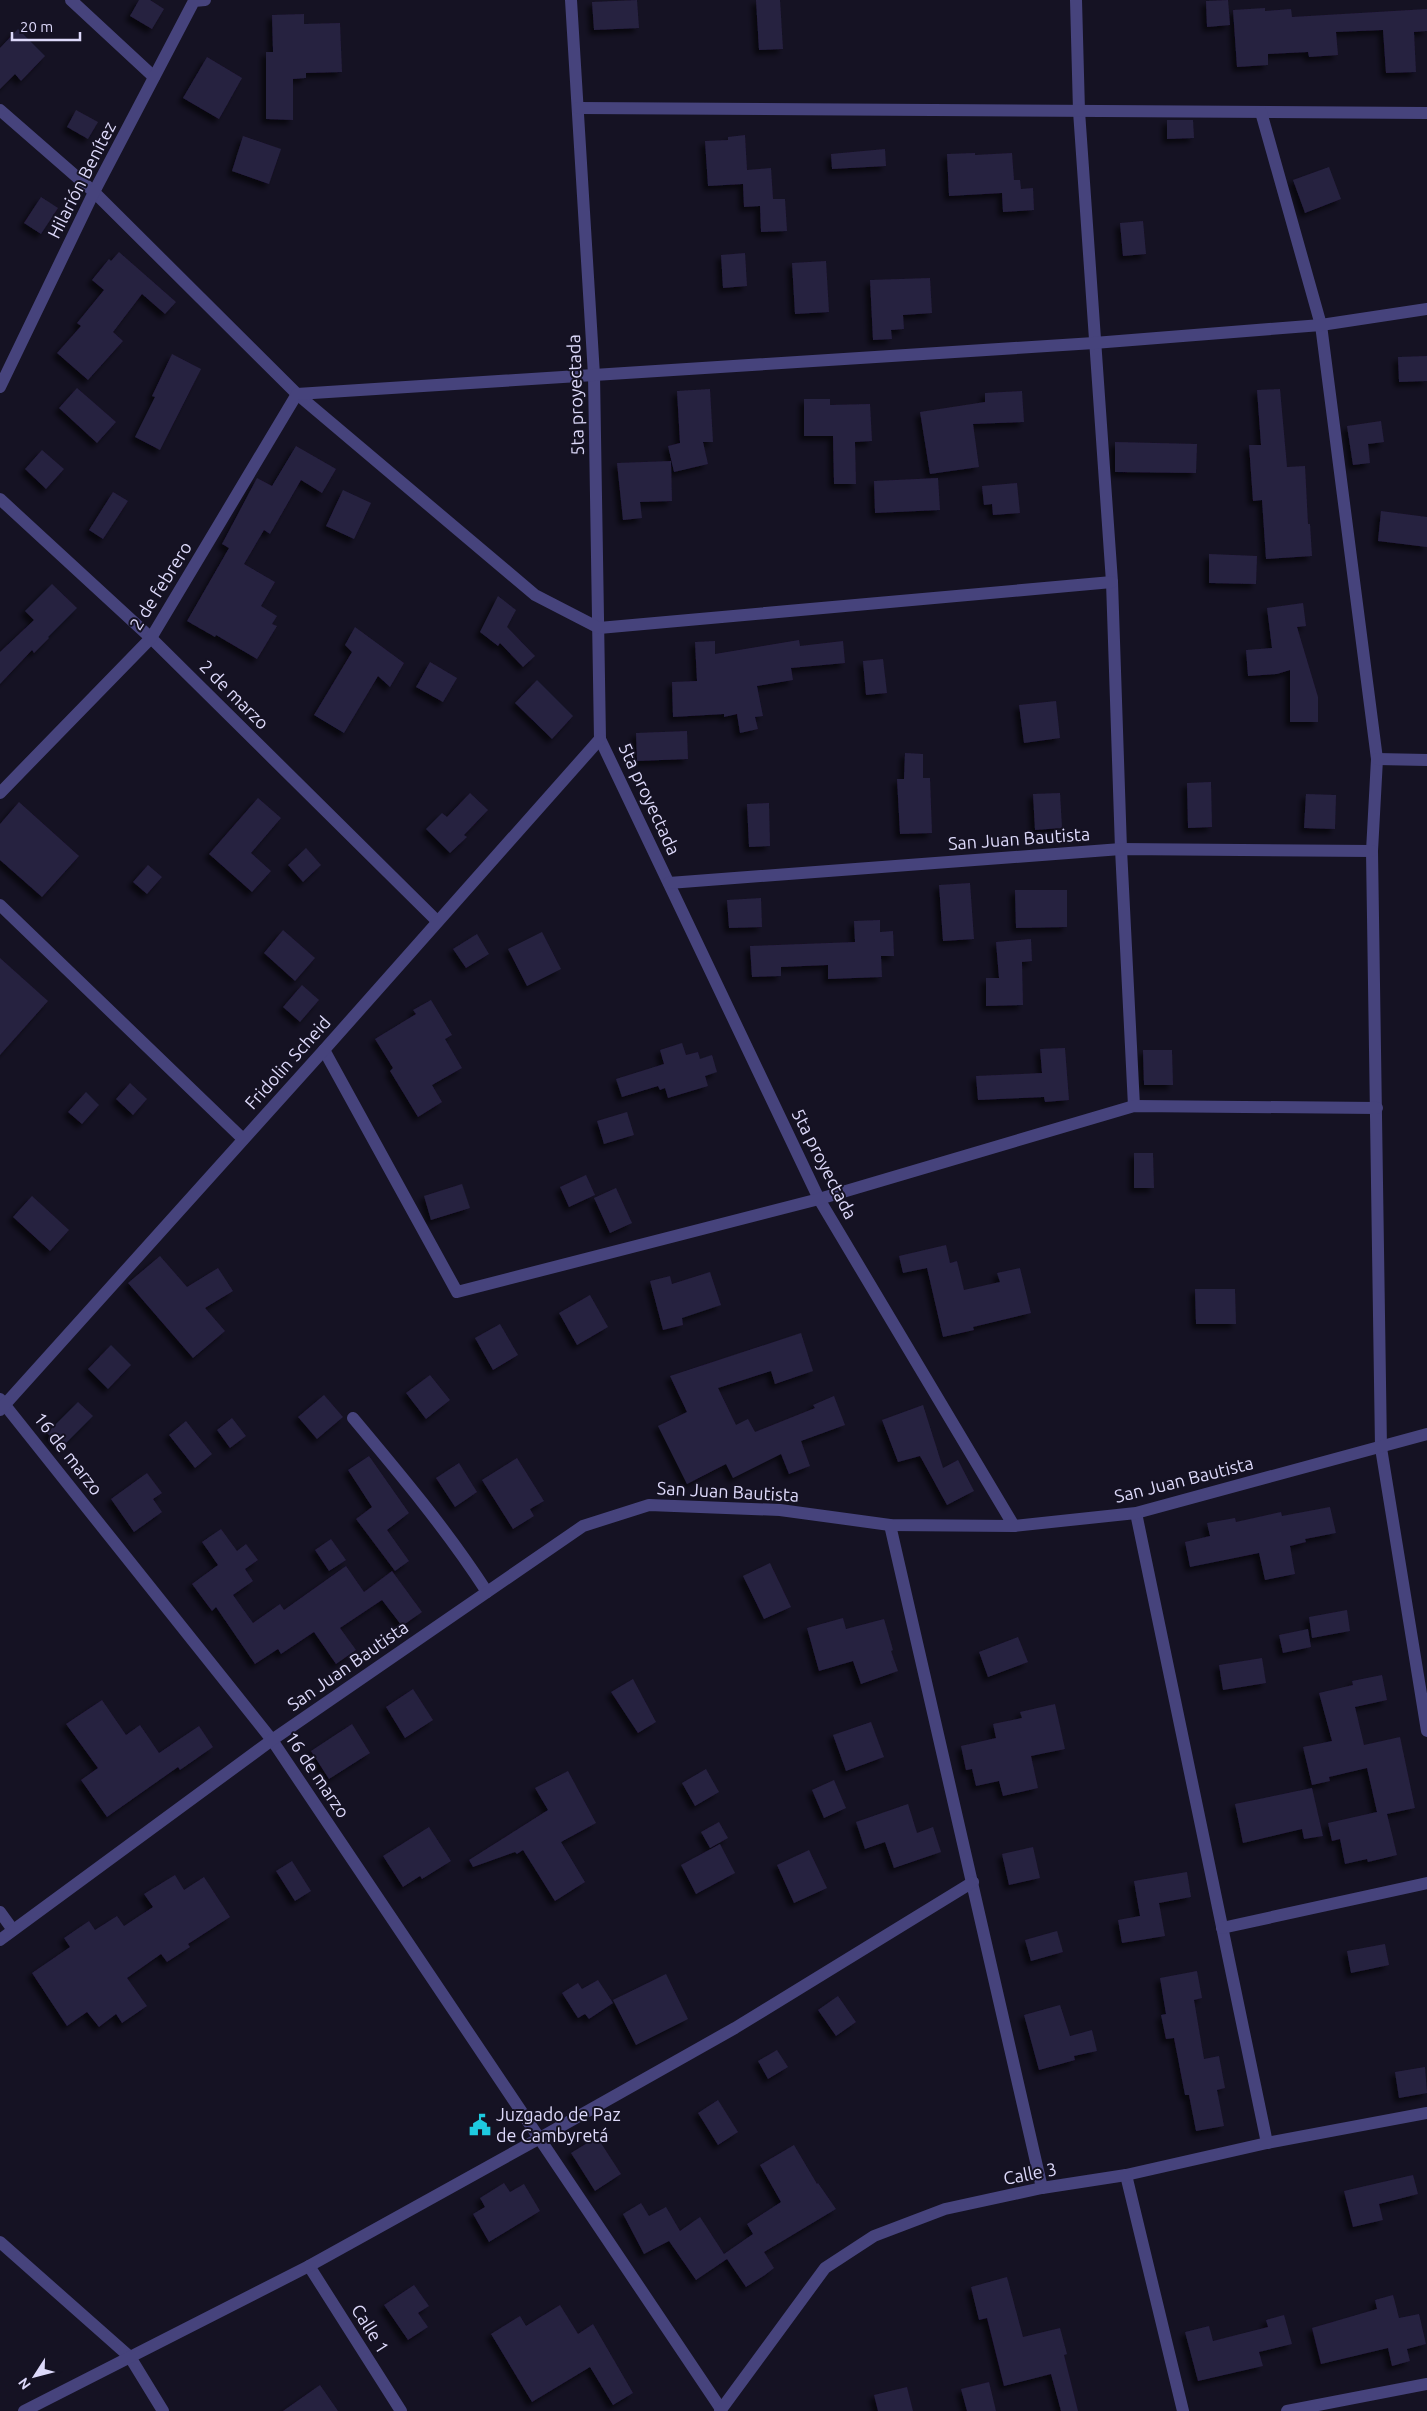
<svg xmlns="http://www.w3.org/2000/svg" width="1427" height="2411" font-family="Ubuntu,sans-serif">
	<defs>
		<filter id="shadow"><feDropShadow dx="-4.5" dy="4.5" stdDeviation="2.5" flood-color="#0009"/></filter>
	</defs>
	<rect width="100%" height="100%" fill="#151223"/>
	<g fill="#272041" filter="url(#shadow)">
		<polygon points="139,0 150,0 164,9 152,29 130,16"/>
		<polygon points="637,0 639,28 594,30 592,2"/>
		<polygon points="756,0 780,0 783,49 759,50"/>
		<polygon points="1228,0 1230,25 1207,27 1206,1"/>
		<polygon points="1265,8 1265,11 1291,9 1292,17 1427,9 1427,31 1414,32 1416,72 1386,73 1383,30 1336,32 1338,55 1309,57 1308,52 1268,54 1268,65 1237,67 1233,10"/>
		<polygon points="304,14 304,24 340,23 342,72 306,73 306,78 293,79 293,120 266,119 266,52 273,52 272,15"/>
		<polygon points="18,29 45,56 21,81 15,74 0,89 0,48"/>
		<polygon points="207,57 242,78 219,119 183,98"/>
		<polygon points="76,110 98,122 88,139 67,127"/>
		<polygon points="1167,120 1193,120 1194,138 1167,139"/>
		<polygon points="745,135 747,170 771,168 773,199 785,199 787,231 761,232 760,206 744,207 743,184 708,186 705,141 728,140 728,137"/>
		<polygon points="243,136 281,149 269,184 232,171"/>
		<polygon points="885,149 886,166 832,169 831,154"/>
		<polygon points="975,153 975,155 1012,153 1014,180 1020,180 1021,189 1033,188 1034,210 1003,212 1002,193 949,196 947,154"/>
		<polygon points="1329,167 1341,199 1305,213 1293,180"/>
		<polygon points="41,197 58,208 41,234 24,223"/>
		<polygon points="1143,221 1146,254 1123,256 1120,223"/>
		<polygon points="119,252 176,302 165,314 142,294 113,332 123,341 88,380 57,353 81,326 77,323 104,290 92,280 109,259 111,261"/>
		<polygon points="745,253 747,286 723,288 721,255"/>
		<polygon points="826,261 829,312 795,314 792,263"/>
		<polygon points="930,278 932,313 903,315 904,329 891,330 892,339 873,340 870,280"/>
		<polygon points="172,354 201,369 160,450 135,437 155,397 152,396"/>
		<polygon points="1427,356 1427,381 1399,382 1398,357"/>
		<polygon points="77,388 116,422 97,443 59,408"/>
		<polygon points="710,389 713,442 703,442 708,464 674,472 668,446 680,443 677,391"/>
		<polygon points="1280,389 1287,467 1305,466 1308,524 1310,524 1312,556 1266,559 1262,500 1253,501 1249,445 1261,445 1257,390"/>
		<polygon points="1022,391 1024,422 973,424 979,467 930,474 920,412 985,402 985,393"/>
		<polygon points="804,399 830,399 830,405 870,404 872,441 855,442 856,484 834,484 833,436 804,436"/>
		<polygon points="1381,421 1384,442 1368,444 1370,463 1353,465 1347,426"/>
		<polygon points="1115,442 1197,444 1196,473 1115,472"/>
		<polygon points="296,446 336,469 322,493 301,480 270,534 264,530 244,564 275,582 261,606 277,616 272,624 277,626 257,659 216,635 215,637 187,621 229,548 222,544 257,478 272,486"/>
		<polygon points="42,450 64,469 46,489 25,469"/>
		<polygon points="671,461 672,501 640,502 642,518 623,520 617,463"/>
		<polygon points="938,478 940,510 875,513 874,481"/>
		<polygon points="1017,483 1020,513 993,515 992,504 984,505 982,486"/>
		<polygon points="343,490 371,503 354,539 326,526"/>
		<polygon points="113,492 128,501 103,539 89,530"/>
		<polygon points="1381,511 1427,517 1427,547 1378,541"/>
		<polygon points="1209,554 1257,556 1256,584 1209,583"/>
		<polygon points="52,584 77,608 48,637 49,638 34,653 32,650 0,684 0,652 34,620 25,611"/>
		<polygon points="498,596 516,610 507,627 535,656 523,667 500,643 498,646 480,632"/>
		<polygon points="1303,603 1306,626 1297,627 1318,697 1318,722 1290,722 1290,670 1277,674 1248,676 1246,650 1272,648 1267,608"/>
		<polygon points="355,627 404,663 390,687 378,676 344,733 314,715 352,652 345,645"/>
		<polygon points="799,640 800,646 843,641 845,663 791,668 793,680 757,686 763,716 755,717 758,729 740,733 737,714 724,717 724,714 673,717 672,682 697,681 695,642 715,641 715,654"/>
		<polygon points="883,659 887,693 866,695 863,661"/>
		<polygon points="430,662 457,678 443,702 416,687"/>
		<polygon points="537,680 573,716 552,739 515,703"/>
		<polygon points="1056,701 1060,738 1024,743 1019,705"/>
		<polygon points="687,731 688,759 637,761 636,733"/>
		<polygon points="905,753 923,754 923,778 930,778 932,833 900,834 897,779 904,779"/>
		<polygon points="1211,782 1212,827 1188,828 1187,783"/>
		<polygon points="470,793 488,810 464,835 467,837 450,853 426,829 442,813 447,817"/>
		<polygon points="1060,793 1062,828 1035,830 1033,794"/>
		<polygon points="1306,794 1336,795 1335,829 1304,828"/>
		<polygon points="258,798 281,818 251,853 271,871 252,892 209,854"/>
		<polygon points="19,802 79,856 42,897 0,860 0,824"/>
		<polygon points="769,803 770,846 749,847 747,804"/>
		<polygon points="306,848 321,865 303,882 288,865"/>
		<polygon points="148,865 162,877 147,894 133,882"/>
		<polygon points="970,883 974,939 943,941 939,885"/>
		<polygon points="1015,890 1067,890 1067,927 1016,928"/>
		<polygon points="761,898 762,927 729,928 727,900"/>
		<polygon points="880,920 880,932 893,931 894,956 881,956 882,977 828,979 828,965 781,967 781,976 752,977 750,946 855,942 854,921"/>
		<polygon points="283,930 315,958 295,981 264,953"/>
		<polygon points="542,932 561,969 527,986 508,949"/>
		<polygon points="477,934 489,954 466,968 453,949"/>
		<polygon points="1031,939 1032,961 1022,962 1023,1005 986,1006 986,978 999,978 996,942"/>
		<polygon points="0,958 48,1001 0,1055"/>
		<polygon points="302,985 319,1000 300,1022 283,1007"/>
		<polygon points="431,1000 452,1035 445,1039 462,1068 432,1085 442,1102 418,1117 390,1071 393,1068 375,1039 416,1014 413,1010"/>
		<polygon points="682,1043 686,1055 698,1052 700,1059 712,1055 717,1072 705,1076 708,1086 668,1098 665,1088 660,1090 658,1086 622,1097 616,1079 664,1064 660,1050"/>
		<polygon points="1065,1048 1069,1100 1045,1102 1044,1097 978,1100 976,1076 1042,1073 1040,1049"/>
		<polygon points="1143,1050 1172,1050 1173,1085 1144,1085"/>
		<polygon points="130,1083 147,1099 133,1115 116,1099"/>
		<polygon points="86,1092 99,1105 82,1124 68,1112"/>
		<polygon points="627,1112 634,1135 604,1144 597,1121"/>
		<polygon points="1134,1153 1153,1153 1154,1188 1134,1188"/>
		<polygon points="586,1175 595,1195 569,1207 560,1187"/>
		<polygon points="462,1184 470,1208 431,1220 424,1196"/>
		<polygon points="616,1188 632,1223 610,1233 594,1198"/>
		<polygon points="32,1196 69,1230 50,1251 13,1217"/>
		<polygon points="946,1245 950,1263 957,1261 964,1290 1000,1282 997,1273 1020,1268 1031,1313 973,1327 974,1330 943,1337 927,1268 903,1273 899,1256"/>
		<polygon points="160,1256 187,1287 218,1268 233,1291 205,1308 225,1331 193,1358 128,1283"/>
		<polygon points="710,1272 721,1305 682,1318 683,1325 663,1330 650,1281 670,1276 672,1284"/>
		<polygon points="1195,1289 1235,1289 1236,1324 1196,1324"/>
		<polygon points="590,1295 608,1327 577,1345 559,1313"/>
		<polygon points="500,1324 518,1355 493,1370 475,1338"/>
		<polygon points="801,1333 813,1371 775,1384 771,1371 718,1388 736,1425 748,1419 755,1432 815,1408 813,1405 834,1396 845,1425 801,1441 810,1466 789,1474 781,1454 733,1478 726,1464 687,1484 658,1426 687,1412 670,1376"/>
		<polygon points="111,1345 131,1365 108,1389 88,1369"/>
		<polygon points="430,1375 450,1400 426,1419 406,1393"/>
		<polygon points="324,1395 343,1417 317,1439 298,1417"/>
		<polygon points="78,1402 93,1416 61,1448 47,1433"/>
		<polygon points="923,1405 943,1468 958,1460 974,1491 947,1505 920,1456 898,1462 882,1420"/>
		<polygon points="232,1418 246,1436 230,1448 217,1430"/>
		<polygon points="186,1421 212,1454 195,1468 169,1435"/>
		<polygon points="369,1456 409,1513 387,1530 409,1561 395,1571 356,1519 372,1507 348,1470"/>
		<polygon points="517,1458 544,1501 530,1509 534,1516 513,1529 482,1480"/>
		<polygon points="459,1463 477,1492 455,1507 436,1478"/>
		<polygon points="147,1473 162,1493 153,1499 162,1512 134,1532 111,1499"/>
		<polygon points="1330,1507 1336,1533 1305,1539 1306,1542 1290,1546 1295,1574 1265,1580 1259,1553 1190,1567 1185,1542 1210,1536 1207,1523 1235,1518 1236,1522 1281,1512 1282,1516"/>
		<polygon points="221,1529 237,1551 246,1544 258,1560 245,1569 253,1581 233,1595 253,1623 280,1604 284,1610 346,1566 364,1592 392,1571 422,1612 402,1626 382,1600 340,1628 356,1650 336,1664 314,1632 281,1654 278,1649 255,1664 216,1607 212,1611 192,1584 218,1565 202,1542"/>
		<polygon points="331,1539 346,1560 329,1571 315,1550"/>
		<polygon points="770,1563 791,1607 764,1619 743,1576"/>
		<polygon points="1347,1610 1350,1631 1312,1638 1309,1617"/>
		<polygon points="843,1618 846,1629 884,1619 893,1650 891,1651 898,1671 861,1684 853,1661 819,1671 807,1628"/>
		<polygon points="1308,1629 1311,1647 1283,1653 1279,1635"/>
		<polygon points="1018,1637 1028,1662 988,1677 979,1652"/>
		<polygon points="1262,1658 1266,1683 1223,1690 1219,1665"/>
		<polygon points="1382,1675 1387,1700 1355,1707 1364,1745 1400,1737 1415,1808 1387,1814 1397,1855 1368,1862 1367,1859 1345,1864 1340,1839 1332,1841 1328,1823 1377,1812 1367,1768 1329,1777 1330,1781 1312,1785 1303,1747 1332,1741 1319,1693 1353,1685 1352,1681"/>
		<polygon points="633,1679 656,1722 638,1733 611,1692"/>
		<polygon points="413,1689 433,1720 405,1738 386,1707"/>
		<polygon points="102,1700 126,1735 140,1725 159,1753 199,1726 213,1747 180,1770 178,1767 107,1817 81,1780 98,1768 66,1724"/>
		<polygon points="1055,1704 1065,1749 1031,1756 1038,1788 1003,1796 999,1781 976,1786 972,1769 966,1770 961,1746 996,1738 993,1724 1022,1718 1020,1712"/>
		<polygon points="871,1722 884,1757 846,1771 833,1735"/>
		<polygon points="352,1724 370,1753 329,1779 311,1751"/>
		<polygon points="706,1769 719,1792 695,1806 682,1783"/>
		<polygon points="568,1771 596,1823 561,1842 585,1882 555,1901 523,1850 517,1854 515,1852 473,1867 469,1860 548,1810 535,1788"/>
		<polygon points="834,1780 846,1808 824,1818 812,1790"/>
		<polygon points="1312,1788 1323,1836 1304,1839 1302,1829 1243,1843 1235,1804"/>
		<polygon points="908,1804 917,1833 933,1827 941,1852 894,1868 885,1842 865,1849 856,1822"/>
		<polygon points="719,1822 728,1838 710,1848 701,1832"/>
		<polygon points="429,1827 451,1861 422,1879 420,1876 403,1887 383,1856"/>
		<polygon points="720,1844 735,1873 696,1894 681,1865"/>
		<polygon points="1033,1847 1040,1878 1009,1885 1002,1854"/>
		<polygon points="809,1850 827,1888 794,1903 777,1865"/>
		<polygon points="292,1861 311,1891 295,1901 276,1871"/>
		<polygon points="1187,1872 1191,1897 1159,1903 1165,1936 1122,1943 1118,1920 1140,1916 1134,1881"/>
		<polygon points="175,1875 184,1890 204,1877 230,1917 188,1944 190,1947 167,1962 161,1954 127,1978 147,2006 122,2023 116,2014 99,2027 87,2012 67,2026 32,1973 70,1947 64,1938 89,1921 95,1930 117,1916 124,1926 153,1907 144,1894"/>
		<polygon points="1057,1931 1063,1952 1031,1961 1025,1940"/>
		<polygon points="1385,1944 1389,1965 1351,1973 1347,1951"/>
		<polygon points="1197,1971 1202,1998 1194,2000 1204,2059 1219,2056 1225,2088 1217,2090 1224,2126 1196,2131 1189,2095 1185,2095 1174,2038 1166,2039 1161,2015 1166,2014 1160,1978"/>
		<polygon points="666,1974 688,2019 636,2045 613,2000"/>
		<polygon points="598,1980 613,2003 589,2019 585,2014 578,2018 562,1993 578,1983 582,1989"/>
		<polygon points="838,1996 856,2022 836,2036 818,2010"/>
		<polygon points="1060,2005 1070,2036 1092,2030 1097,2051 1074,2056 1075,2060 1039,2070 1024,2015"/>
		<polygon points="777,2050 788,2067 768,2079 758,2061"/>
		<polygon points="1425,2067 1427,2093 1399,2098 1395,2072"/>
		<polygon points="718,2100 738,2132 718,2145 698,2113"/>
		<polygon points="597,2137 621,2174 595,2191 571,2153"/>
		<polygon points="794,2145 817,2184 818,2183 836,2209 764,2252 774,2268 765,2275 746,2287 727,2259 696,2280 669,2241 644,2254 623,2214 641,2203 649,2216 666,2207 680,2231 700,2217 724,2254 753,2234 747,2224 781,2202 760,2165"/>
		<polygon points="1413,2175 1418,2194 1379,2204 1383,2220 1353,2227 1344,2191"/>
		<polygon points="504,2183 510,2192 524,2184 540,2211 489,2242 473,2214 485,2207 480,2198"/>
		<polygon points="1007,2277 1023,2337 1060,2328 1067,2354 1064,2355 1078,2411 1061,2411 1051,2374 1004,2386 987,2318 979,2320 971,2287"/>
		<polygon points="414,2285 429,2306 418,2313 428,2327 408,2340 384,2305"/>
		<polygon points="1393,2295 1399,2318 1419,2314 1426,2344 1407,2349 1410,2361 1392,2366 1388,2348 1321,2364 1312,2328 1377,2309 1375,2300"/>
		<polygon points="560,2305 578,2334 593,2324 633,2393 613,2405 590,2367 532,2402 491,2334 520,2316 526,2326"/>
		<polygon points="1284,2315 1292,2344 1259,2352 1263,2366 1198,2381 1185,2332 1209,2326 1213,2341 1268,2327 1266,2320"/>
		<polygon points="989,2382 996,2411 967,2411 961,2389"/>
		<polygon points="320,2385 338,2411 283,2411"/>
		<polygon points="907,2387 913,2411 878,2411 874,2395"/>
	</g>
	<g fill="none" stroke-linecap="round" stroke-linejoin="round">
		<g stroke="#46437c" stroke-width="12">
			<polyline points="71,0 154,77"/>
			<polyline points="571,0 594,375 600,739 819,1199 1014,1526"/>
			<polyline points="1076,0 1079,111 1112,582 1121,849 1134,1106"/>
			<polyline points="578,108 1427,113"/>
			<polyline points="0,110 94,192 297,394 535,595 599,628 1112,582"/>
			<polyline points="1261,112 1321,325 1377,759 1372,851 1381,1448 1427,1731"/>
			<polyline points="0,387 94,192 194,1 205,0"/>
			<polyline points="0,499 151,638 437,921"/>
			<polyline points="1377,759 1427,760"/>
			<polyline points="0,793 151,638 297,394 1094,343 1321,325 1427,309"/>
			<polyline points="669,883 1121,849 1372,851"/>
			<polyline points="0,905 243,1139"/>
			<polyline points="324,1050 457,1292 819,1199 1134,1106 1377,1108"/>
			<polyline points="0,1399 272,1740 721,2409"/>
			<polyline points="0,1410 324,1050 600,739"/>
			<path d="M353 1418C400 1474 447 1530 487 1592"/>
			<polyline points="1136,1513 1267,2143"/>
			<polyline points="890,1525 1042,2188"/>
			<polyline points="0,1912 13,1930"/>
			<polyline points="1222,1928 1427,1883"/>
			<polyline points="0,1940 272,1740 583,1526 649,1505 780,1510 890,1525 1014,1526 1136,1513 1427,1434"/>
			<polyline points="1126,2175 1183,2411"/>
			<polyline points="0,2242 130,2357 163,2411"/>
			<polyline points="309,2266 401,2411"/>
			<polyline points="24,2411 309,2266 540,2138 735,2028 973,1882"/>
			<polyline points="720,2411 825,2268 874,2236 945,2209 1042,2188 1126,2175 1267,2143 1427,2113"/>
			<polyline points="1287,2411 1427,2384"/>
		</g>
	</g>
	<defs>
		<g id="civic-bare" transform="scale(1.725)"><path d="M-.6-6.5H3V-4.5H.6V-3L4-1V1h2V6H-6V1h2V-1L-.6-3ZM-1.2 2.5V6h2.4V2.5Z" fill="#1ecae0" stroke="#151223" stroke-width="2.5" paint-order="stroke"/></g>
	</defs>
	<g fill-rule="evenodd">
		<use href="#civic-bare" x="480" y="2125"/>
	</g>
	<g text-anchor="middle" stroke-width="4" stroke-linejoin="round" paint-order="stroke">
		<g font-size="18" fill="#ddd9fa" stroke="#151223">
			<text transform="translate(82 180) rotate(-63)" y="6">Hilarión Benítez</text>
			<text transform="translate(576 395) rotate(-92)" y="6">5ta proyectada</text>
			<text transform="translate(161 586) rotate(-58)" y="6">2 de febrero</text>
			<text transform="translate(234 695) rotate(45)" y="6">2 de marzo</text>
			<text transform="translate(649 799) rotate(65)" y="6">5ta proyectada</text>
			<text transform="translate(1019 839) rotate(-4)" y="6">San Juan Bautista</text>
			<text transform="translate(288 1063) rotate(-48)" y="6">Fridolin Scheid</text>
			<text transform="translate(824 1164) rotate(63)" y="6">5ta proyectada</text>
			<text transform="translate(68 1454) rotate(52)" y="6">16 de marzo</text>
			<text transform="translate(1184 1480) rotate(-14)" y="6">San Juan Bautista</text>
			<text transform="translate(728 1492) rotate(3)" y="6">San Juan Bautista</text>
			<text transform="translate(348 1666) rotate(-35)" y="6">San Juan Bautista</text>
			<text transform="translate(317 1775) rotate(56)" y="6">16 de marzo</text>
			<text transform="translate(1030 2174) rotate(-11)" y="6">Calle 3</text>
			<text transform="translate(370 2329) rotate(58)" y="6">Calle 1</text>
		</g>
		<g font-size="18" fill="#ddd9fa" stroke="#151223" text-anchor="start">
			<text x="496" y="2121">Juzgado de Paz<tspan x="496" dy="21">de Cambyretá</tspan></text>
		</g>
	</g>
	<g transform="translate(35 2376) rotate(234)" stroke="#151223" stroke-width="4" paint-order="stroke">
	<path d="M0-4L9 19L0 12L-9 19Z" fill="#ddd9fa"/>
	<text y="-8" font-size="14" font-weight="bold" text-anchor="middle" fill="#ddd9fa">N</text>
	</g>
	<path d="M12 32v8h68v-8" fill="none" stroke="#ddd9fa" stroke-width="2.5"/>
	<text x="20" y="32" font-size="15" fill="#ddd9fa" stroke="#151223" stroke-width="4" paint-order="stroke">20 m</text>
</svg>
